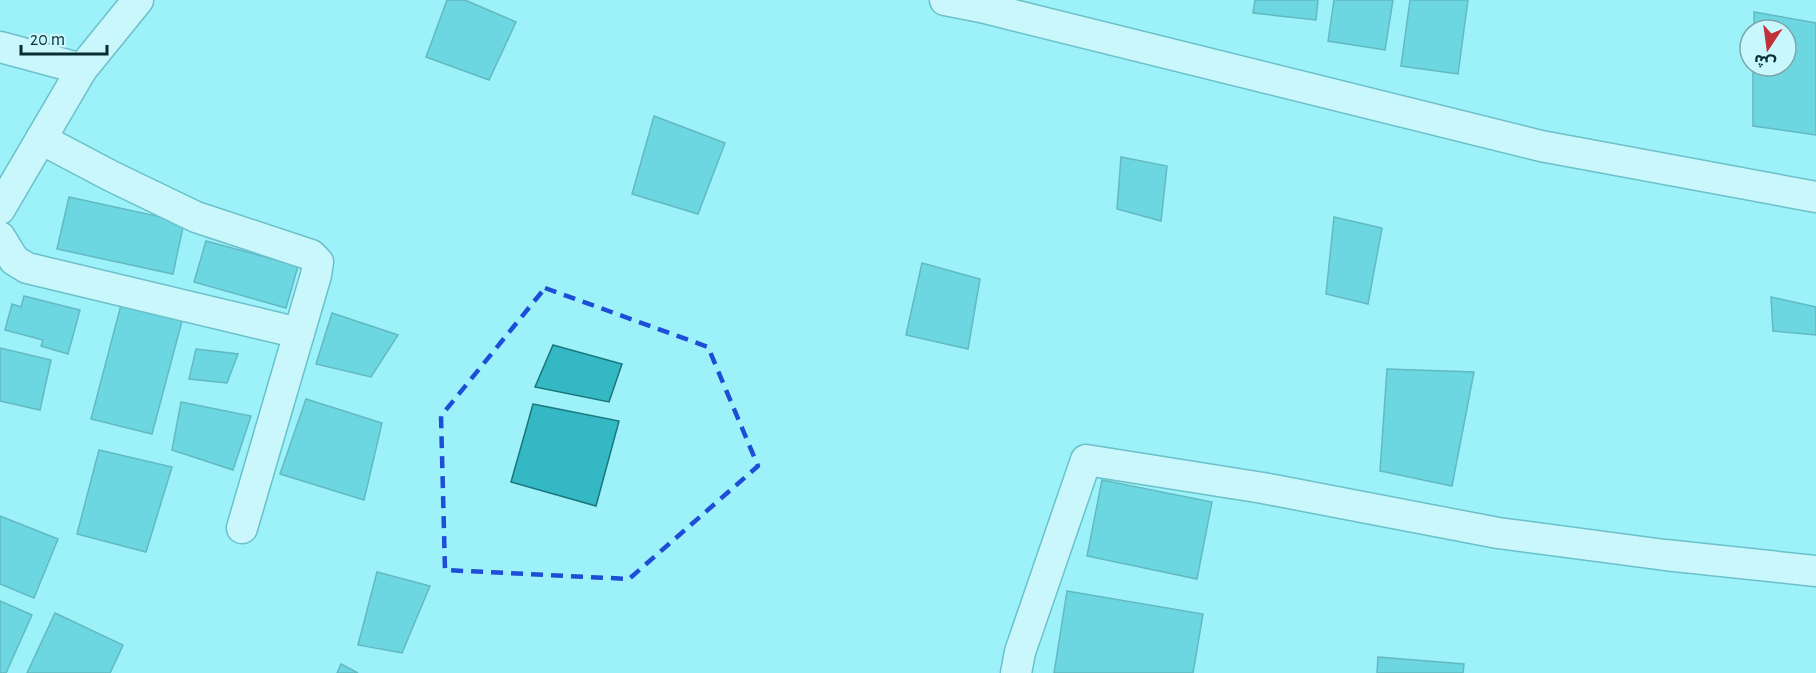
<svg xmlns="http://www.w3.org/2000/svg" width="1816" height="673" font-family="'Alegreya Sans','Noto Sans Arabic',sans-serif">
	<rect width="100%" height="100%" fill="#9df1f9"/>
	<g fill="#34b8c3" stroke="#1a777e" stroke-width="1.5">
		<polygon points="447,0 465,0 516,22 489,80 426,57"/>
		<polygon points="1255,0 1318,0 1316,20 1253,13"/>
		<polygon points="1334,0 1393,0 1385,50 1328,41"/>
		<polygon points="1410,0 1468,0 1458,74 1401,66"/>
		<polygon points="1754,12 1816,23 1816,135 1753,126 1753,66 1786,66 1786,30 1754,30"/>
		<polygon points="654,116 725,143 698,214 632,194"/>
		<polygon points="1121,157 1167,166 1161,221 1117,209"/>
		<polygon points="69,197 184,222 173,274 57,249"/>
		<polygon points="1334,217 1382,228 1368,304 1326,294"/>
		<polygon points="206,241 298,266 286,308 194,282"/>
		<polygon points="922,263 980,279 968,349 906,335"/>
		<polygon points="24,296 80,310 68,354 41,346 43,340 5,330 12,304 21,307"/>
		<polygon points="1771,297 1816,307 1816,335 1773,331"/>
		<polygon points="121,305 182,321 152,434 91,419"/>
		<polygon points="332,313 398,335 371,377 316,364"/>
		<polygon points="553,345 622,364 609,402 535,387"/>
		<polygon points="0,348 51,360 40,410 0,401"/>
		<polygon points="196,349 238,354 227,383 189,379"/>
		<polygon points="1387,369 1474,372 1452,486 1380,471"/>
		<polygon points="306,399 382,423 364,500 280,474"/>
		<polygon points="181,402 251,416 233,470 172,450"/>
		<polygon points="533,404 619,421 596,506 511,482"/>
		<polygon points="99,450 172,467 146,552 77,534"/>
		<polygon points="1102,480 1212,502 1197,579 1087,556"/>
		<polygon points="0,516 58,539 34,598 0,584"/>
		<polygon points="377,572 430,586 402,653 358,645"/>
		<polygon points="1067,591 1203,614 1193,673 1054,673"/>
		<polygon points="0,601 32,615 6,673 0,673"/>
		<polygon points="55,613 123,645 110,673 27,673"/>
		<polygon points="1378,657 1464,664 1463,673 1377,673"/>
		<polygon points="341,664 358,673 337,673"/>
	</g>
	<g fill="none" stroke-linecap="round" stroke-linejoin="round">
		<g stroke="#2f868e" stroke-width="33">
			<g id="street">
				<polyline points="945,0 981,7 1541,146 1816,197"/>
				<polyline points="0,47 82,69"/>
				<polyline points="41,139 111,176 196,217 311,255 318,262 316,275 242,528"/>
				<polyline points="0,209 82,69 138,0"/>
				<polyline points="0,237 14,260 27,268 299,333"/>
				<polyline points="1016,673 1020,652 1086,460 1263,488 1498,533 1665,555 1816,571"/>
			</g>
		</g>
		<use href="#street" stroke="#fff" stroke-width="30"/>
	</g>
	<path d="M0 0H1816V673H0ZM545 288 708 347 758 466 629 579 445 570 441 416Z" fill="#9df1f9" fill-opacity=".55" fill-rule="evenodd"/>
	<path fill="none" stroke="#1d4ed8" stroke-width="4.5" stroke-dasharray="12 8" stroke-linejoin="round" d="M545 288 708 347 758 466 629 579 445 570 441 416Z"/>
	<g transform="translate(1768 48) rotate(193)"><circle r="28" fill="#c8f8fd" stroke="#7ba7ab" stroke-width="1.5"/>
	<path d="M0-4.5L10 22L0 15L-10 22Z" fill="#c03037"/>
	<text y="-9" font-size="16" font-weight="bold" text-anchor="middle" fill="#082e31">ش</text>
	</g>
	<path d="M21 45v9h86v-9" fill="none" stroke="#082e31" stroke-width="3"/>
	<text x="30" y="45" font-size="18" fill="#082e31" stroke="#c8f8fd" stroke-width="4.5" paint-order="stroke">20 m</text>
</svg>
